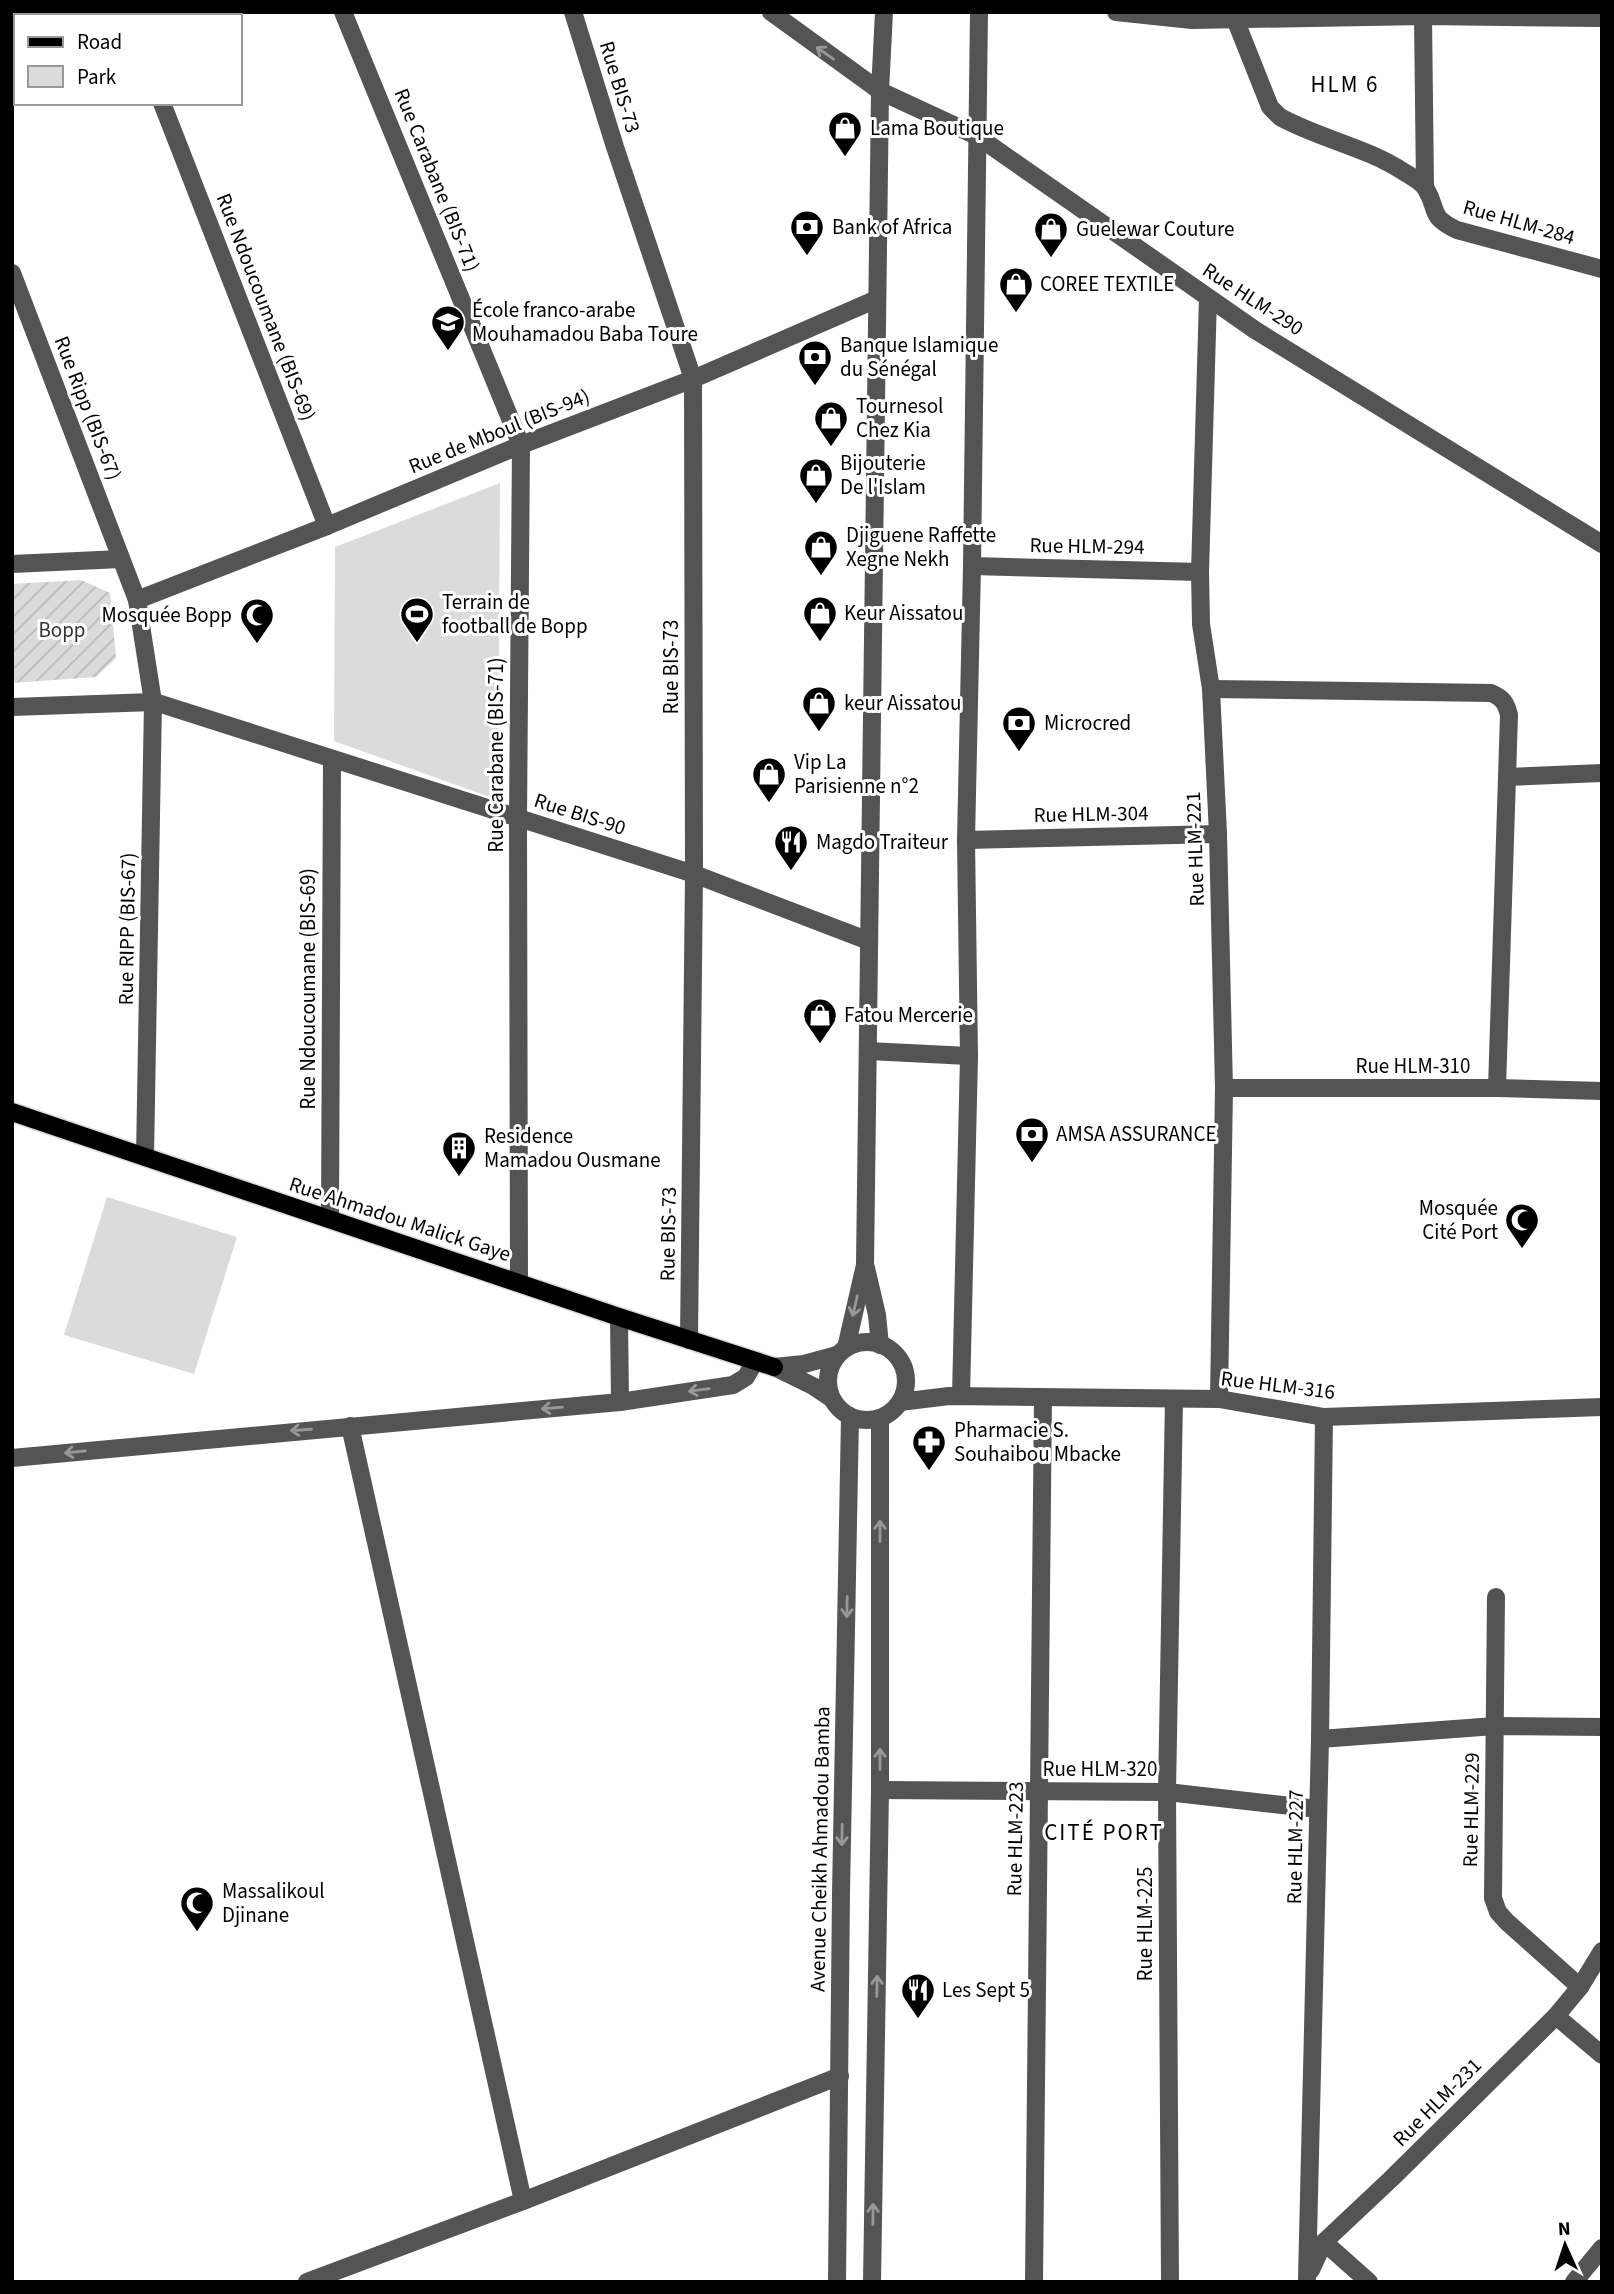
<svg xmlns="http://www.w3.org/2000/svg" width="1614" height="2294" font-family="'Source Sans 3',sans-serif">
	<defs>
		<pattern id="garden-furrows" width="10" height="10" patternUnits="userSpaceOnUse" patternTransform="scale(1.75)"><rect width="10" height="10" fill="#dbdbdb"/><path d="M-1 1l2-2M0 10L10 0M9 11l2-2" fill="none" stroke="#bababa"/></pattern>
	</defs>
	<rect width="100%" height="100%" fill="#fff"/>
	<g fill="#dbdbdb">
		<polygon points="500,483 498,800 334,741 335,547"/>
		<polygon points="107,1197 237,1237 194,1374 64,1335"/>
	</g>
	<polygon fill="url(#garden-furrows)" points="81,580 110,593 116,658 96,677 12,683 12,584"/>
	<g fill="none" stroke-linecap="round" stroke-linejoin="round">
		<g stroke="#dbdbdb" stroke-width="21">
			<polyline id="major" points="12,1112 619,1317 774,1367"/>
		</g>
		<g stroke="#545454" stroke-width="18">
			<polyline points="127,12 128,16"/>
			<polyline points="343,12 521,445 518,818 519,1282"/>
			<polyline points="573,12 615,147 693,379 694,874 689,1340"/>
			<polyline points="771,12 880,91 977,136 1255,330 1602,544"/>
			<polyline points="1116,12 1192,20 1423,16 1602,18"/>
			<path d="M1235 12V19L1270 107 1280 117C1320 139 1366 147 1404 172 1411 176 1422 182 1426 189 1439 211 1428 216 1457 230L1602 269"/>
			<polyline points="1423,16 1425,187"/>
			<polyline points="162,103 327,526"/>
			<polyline points="12,273 137,600 153,702 145,1157"/>
			<polyline points="1208,298 1200,572 1201,624 1211,689 1218,834 1224,1088 1219,1399"/>
			<polyline points="12,564 121,559"/>
			<polyline points="972,566 1200,572"/>
			<polyline points="137,600 327,526 521,445 693,379 877,299"/>
			<path d="M1211 689 1491 693C1503 698 1506 703 1509 715L1497 1088"/>
			<polyline points="12,707 153,702 161,704 694,874 869,941"/>
			<polyline points="1507,777 1602,773"/>
			<polyline points="966,840 1218,834"/>
			<polyline points="868,1051 969,1056"/>
			<polyline points="1224,1088 1497,1088 1602,1091"/>
			<polyline points="330,1219 332,760"/>
			<polyline points="866,1268 877,1315 880,1345"/>
			<polyline points="619,1317 620,1402"/>
			<circle cx="867" cy="1381" r="39"/>
			<polyline points="846,1348 865,1265 880,91 884,12"/>
			<polyline points="774,1367 813,1386 831,1398"/>
			<polyline points="774,1367 804,1364 837,1355"/>
			<polyline points="961,1396 969,1056 966,840 972,566 979,12"/>
			<polyline points="900,1402 949,1396 1219,1399 1324,1417 1602,1407"/>
			<polyline points="350,1426 523,2201"/>
			<polyline points="12,1458 620,1402 733,1385 746,1377 755,1361"/>
			<polyline points="1496,1597 1493,1898 1498,1912 1507,1922 1580,1987"/>
			<polyline points="1320,1739 1495,1726 1602,1727"/>
			<polyline points="880,1790 1167,1792 1318,1809"/>
			<polyline points="1556,2016 1602,2055"/>
			<polyline points="1324,2242 1369,2282"/>
			<polyline points="1311,2270 1324,2242 1392,2178 1556,2016 1580,1987 1602,1951"/>
			<polyline points="1307,2279 1320,1739 1324,1417"/>
			<polyline points="307,2282 523,2201 840,2076"/>
			<polyline points="837,2282 841,1893 850,1417"/>
			<polyline points="872,2282 880,1790 880,1418"/>
			<polyline points="1034,2282 1043,1397"/>
			<polyline points="1170,2282 1167,1792 1174,1399"/>
			<polyline points="1574,2282 1602,2248"/>
		</g>
		<use href="#major" stroke="#000" stroke-width="18"/>
	</g>
	<defs><path id="oneway-shaft" d="M-6 0H5M1.5-3L5.5 0L1.5 3" fill="none" stroke-width="1.6" stroke-linecap="round" stroke-linejoin="round" transform="scale(1.75)"/></defs>
	<g stroke="#989898">
		<use href="#oneway-shaft" transform="translate(825 53) rotate(-145)"/>
		<use href="#oneway-shaft" transform="translate(855 1306) rotate(103)"/>
		<use href="#oneway-shaft" transform="translate(699 1390) rotate(172)"/>
		<use href="#oneway-shaft" transform="translate(552 1408) rotate(175)"/>
		<use href="#oneway-shaft" transform="translate(301 1430) rotate(176)"/>
		<use href="#oneway-shaft" transform="translate(75 1452) rotate(174)"/>
		<use href="#oneway-shaft" transform="translate(880 1531) rotate(-90)"/>
		<use href="#oneway-shaft" transform="translate(847 1607) rotate(91)"/>
		<use href="#oneway-shaft" transform="translate(880 1759) rotate(-90)"/>
		<use href="#oneway-shaft" transform="translate(842 1835) rotate(91)"/>
		<use href="#oneway-shaft" transform="translate(877 1986) rotate(-89)"/>
		<use href="#oneway-shaft" transform="translate(873 2214) rotate(-89)"/>
	</g>
	<defs>
		<g id="shop-pin" transform="scale(1.75)"><path d="M0 17L-7.5 6A9.5 9.5 0 1 1 7.5 6Z" fill="#000" stroke="#fff"/><path d="M-5-2.5h2.3a2.7 3.5 0 0 1 5.4 0H5L5.5 6h-11ZM-1.5-2.5h3a1.5 2.3 0 0 0-3 0Z" fill="#fff"/></g>
		<g id="bank-pin" transform="scale(1.75)"><path d="M0 17L-7.5 6A9.5 9.5 0 1 1 7.5 6Z" fill="#000" stroke="#fff"/><path d="M-6-4H6V4H-6ZM0-2.3a2.3 2.3 0 1 0 0 4.6a2.3 2.3 0 1 0 0-4.6Z" fill="#fff"/></g>
		<g id="school-pin" transform="scale(1.75)"><path d="M0 17L-7.5 6A9.5 9.5 0 1 1 7.5 6Z" fill="#000" stroke="#fff"/><path d="M0-5L7-2L0 1L-7-2ZM-4 1L0 2.5L4 1V4Q0 6-4 4Z" fill="#fff"/></g>
		<g id="stadium-pin" transform="scale(1.75)"><path d="M0 17L-7.5 6A9.5 9.5 0 1 1 7.5 6Z" fill="#000" stroke="#fff"/><path d="M0-5a6.5 5 0 1 0 0 10a6.5 5 0 1 0 0-10ZM-3.5-1.8h7v3.6h-7Z" fill="#fff"/></g>
		<g id="mosque-pin" transform="scale(1.75)"><path d="M0 17L-7.5 6A9.5 9.5 0 1 1 7.5 6Z" fill="#000" stroke="#fff"/><path d="M3.5-4.9A6 6 0 1 0 3.5 4.9A5 5 0 1 1 3.5-4.9Z" fill="#fff"/></g>
		<g id="restaurant-pin" transform="scale(1.75)"><path d="M0 17L-7.5 6A9.5 9.5 0 1 1 7.5 6Z" fill="#000" stroke="#fff"/><path d="M-5-6h1v4h1v-4h1v4h1v-4h1v5L-1.5 .5V6h-2V.5L-5-1ZM5-6V6H3V1.5H1.5Q1.5-4 5-6Z" fill="#fff"/></g>
		<g id="building-pin" transform="scale(1.75)"><path d="M0 17L-7.5 6A9.5 9.5 0 1 1 7.5 6Z" fill="#000" stroke="#fff"/><path d="M-4-6H4V6H1V3H-1V6H-4ZM-2.5-4.3h1.7v1.8h-1.7ZM.8-4.3h1.7v1.8H.8ZM-2.5-1h1.7V.8h-1.7ZM.8-1h1.7V.8H.8Z" fill="#fff"/></g>
		<g id="pharmacy-pin" transform="scale(1.75)"><path d="M0 17L-7.5 6A9.5 9.5 0 1 1 7.5 6Z" fill="#000" stroke="#fff"/><path d="M-2-6h4v4h4v4h-4v4h-4v-4h-4v-4h4Z" fill="#fff"/></g>
	</defs>
	<g fill-rule="evenodd">
		<use href="#shop-pin" x="845" y="128"/>
		<use href="#bank-pin" x="807" y="227"/>
		<use href="#shop-pin" x="1051" y="229"/>
		<use href="#shop-pin" x="1016" y="284"/>
		<use href="#school-pin" x="448" y="322"/>
		<use href="#bank-pin" x="815" y="357"/>
		<use href="#shop-pin" x="831" y="418"/>
		<use href="#shop-pin" x="816" y="475"/>
		<use href="#shop-pin" x="821" y="547"/>
		<use href="#shop-pin" x="820" y="613"/>
		<use href="#stadium-pin" x="417" y="614"/>
		<use href="#mosque-pin" x="257" y="615"/>
		<use href="#shop-pin" x="819" y="703"/>
		<use href="#bank-pin" x="1019" y="723"/>
		<use href="#shop-pin" x="769" y="774"/>
		<use href="#restaurant-pin" x="791" y="842"/>
		<use href="#shop-pin" x="820" y="1015"/>
		<use href="#bank-pin" x="1032" y="1134"/>
		<use href="#building-pin" x="459" y="1148"/>
		<use href="#mosque-pin" x="1522" y="1220"/>
		<use href="#pharmacy-pin" x="929" y="1442"/>
		<use href="#mosque-pin" x="197" y="1903"/>
		<use href="#restaurant-pin" x="918" y="1990"/>
	</g>
	<g text-anchor="middle" stroke-width="6" stroke-linejoin="round" paint-order="stroke">
		<g font-size="21" fill="#000" stroke="#fff">
			<text transform="translate(620 87) rotate(73)" y="7">Rue BIS-73</text>
			<text transform="translate(437 180) rotate(68)" y="7">Rue Carabane (BIS-71)</text>
			<text transform="translate(1519 222) rotate(16)" y="7">Rue HLM-284</text>
			<text transform="translate(1253 299) rotate(33)" y="7">Rue HLM-290</text>
			<text transform="translate(266 307) rotate(69)" y="7">Rue Ndoucoumane (BIS-69)</text>
			<text transform="translate(88 408) rotate(69)" y="7">Rue Ripp (BIS-67)</text>
			<text transform="translate(499 431) rotate(-22)" y="7">Rue de Mboul (BIS-94)</text>
			<text transform="translate(1087 546) rotate(1)" y="7">Rue HLM-294</text>
			<text transform="translate(671 667) rotate(-90)" y="7">Rue BIS-73</text>
			<text transform="translate(496 755) rotate(-90)" y="7">Rue Carabane (BIS-71)</text>
			<text transform="translate(580 814) rotate(18)" y="7">Rue BIS-90</text>
			<text transform="translate(1091 814) rotate(-1)" y="7">Rue HLM-304</text>
			<text transform="translate(1195 849) rotate(-92)" y="7">Rue HLM-221</text>
			<text transform="translate(127 929) rotate(-89)" y="7">Rue RIPP (BIS-67)</text>
			<text transform="translate(308 989) rotate(-90)" y="7">Rue Ndoucoumane (BIS-69)</text>
			<text x="1413" y="1073">Rue HLM-310</text>
			<text transform="translate(400 1219) rotate(18)" y="7">Rue Ahmadou Malick Gaye</text>
			<text transform="translate(668 1234) rotate(-89)" y="7">Rue BIS-73</text>
			<text transform="translate(1278 1385) rotate(7)" y="7">Rue HLM-316</text>
			<text x="1100" y="1776">Rue HLM-320</text>
			<text transform="translate(1471 1810) rotate(-89)" y="7">Rue HLM-229</text>
			<text transform="translate(1015 1839) rotate(-89)" y="7">Rue HLM-223</text>
			<text transform="translate(1295 1847) rotate(-89)" y="7">Rue HLM-227</text>
			<text transform="translate(820 1849) rotate(-89)" y="7">Avenue Cheikh Ahmadou Bamba</text>
			<text transform="translate(1145 1924) rotate(-90)" y="7">Rue HLM-225</text>
			<text transform="translate(1437 2102) rotate(-45)" y="7">Rue HLM-231</text>
		</g>
		<g font-size="21" fill="#000" stroke="#fff" text-anchor="start">
			<text x="870" y="135">Lama Boutique</text>
			<text x="832" y="234">Bank of Africa</text>
			<text x="1076" y="236">Guelewar Couture</text>
			<text x="1040" y="291">COREE TEXTILE</text>
			<text x="472" y="317">École franco-arabe<tspan x="472" dy="24">Mouhamadou Baba Toure</tspan></text>
			<text x="840" y="352">Banque Islamique<tspan x="840" dy="24">du Sénégal</tspan></text>
			<text x="856" y="413">Tournesol<tspan x="856" dy="24">Chez Kia</tspan></text>
			<text x="840" y="470">Bijouterie<tspan x="840" dy="24">De l'Islam</tspan></text>
			<text x="846" y="542">Djiguene Raffette<tspan x="846" dy="24">Xegne Nekh</tspan></text>
			<text x="442" y="609">Terrain de<tspan x="442" dy="24">football de Bopp</tspan></text>
			<text x="844" y="620">Keur Aissatou</text>
			<text x="232" y="622" text-anchor="end">Mosquée Bopp</text>
			<text x="844" y="710">keur Aissatou</text>
			<text x="1044" y="730">Microcred</text>
			<text x="794" y="769">Vip La<tspan x="794" dy="24">Parisienne n°2</tspan></text>
			<text x="816" y="849">Magdo Traiteur</text>
			<text x="844" y="1022">Fatou Mercerie</text>
			<text x="1056" y="1141">AMSA ASSURANCE</text>
			<text x="484" y="1143">Residence<tspan x="484" dy="24">Mamadou Ousmane</tspan></text>
			<text x="1498" y="1215" text-anchor="end">Mosquée<tspan x="1498" dy="24">Cité Port</tspan></text>
			<text x="954" y="1437">Pharmacie S.<tspan x="954" dy="24">Souhaibou Mbacke</tspan></text>
			<text x="222" y="1898">Massalikoul<tspan x="222" dy="24">Djinane</tspan></text>
			<text x="942" y="1997">Les Sept 5</text>
		</g>
		<g font-size="21" fill="#323232" stroke="#fff">
			<text x="62" y="637">Bopp</text>
		</g>
		<g font-size="23" letter-spacing="2" fill="#000" stroke="#fff">
			<text x="1345" y="92">HLM 6</text>
			<text x="1104" y="1840">CITÉ PORT</text>
		</g>
	</g>
	<rect width="1614" height="2294" fill="none" stroke="#000000" stroke-width="28"/>
	<rect x="14" y="14" width="228" height="91" fill="#ffffff" stroke="#999999" stroke-width="2"/>
	<rect x="28" y="37" width="35" height="10" fill="#000000" stroke="#999999" stroke-width="2"/>
	<text x="77" y="49" font-size="21" fill="#000000">Road</text>
	<rect x="28" y="66" width="35" height="21" fill="#dbdbdb" stroke="#999999" stroke-width="2"/>
	<text x="77" y="84" font-size="21" fill="#000000">Park</text>
	<g transform="translate(1565 2245) rotate(357)" stroke="#ffffff" stroke-width="5" paint-order="stroke">
	<path d="M0-5L12 26L0 18L-12 26Z" fill="#000000"/>
	<text y="-10" font-size="19" font-weight="bold" text-anchor="middle" fill="#000000">N</text>
	</g>
</svg>
